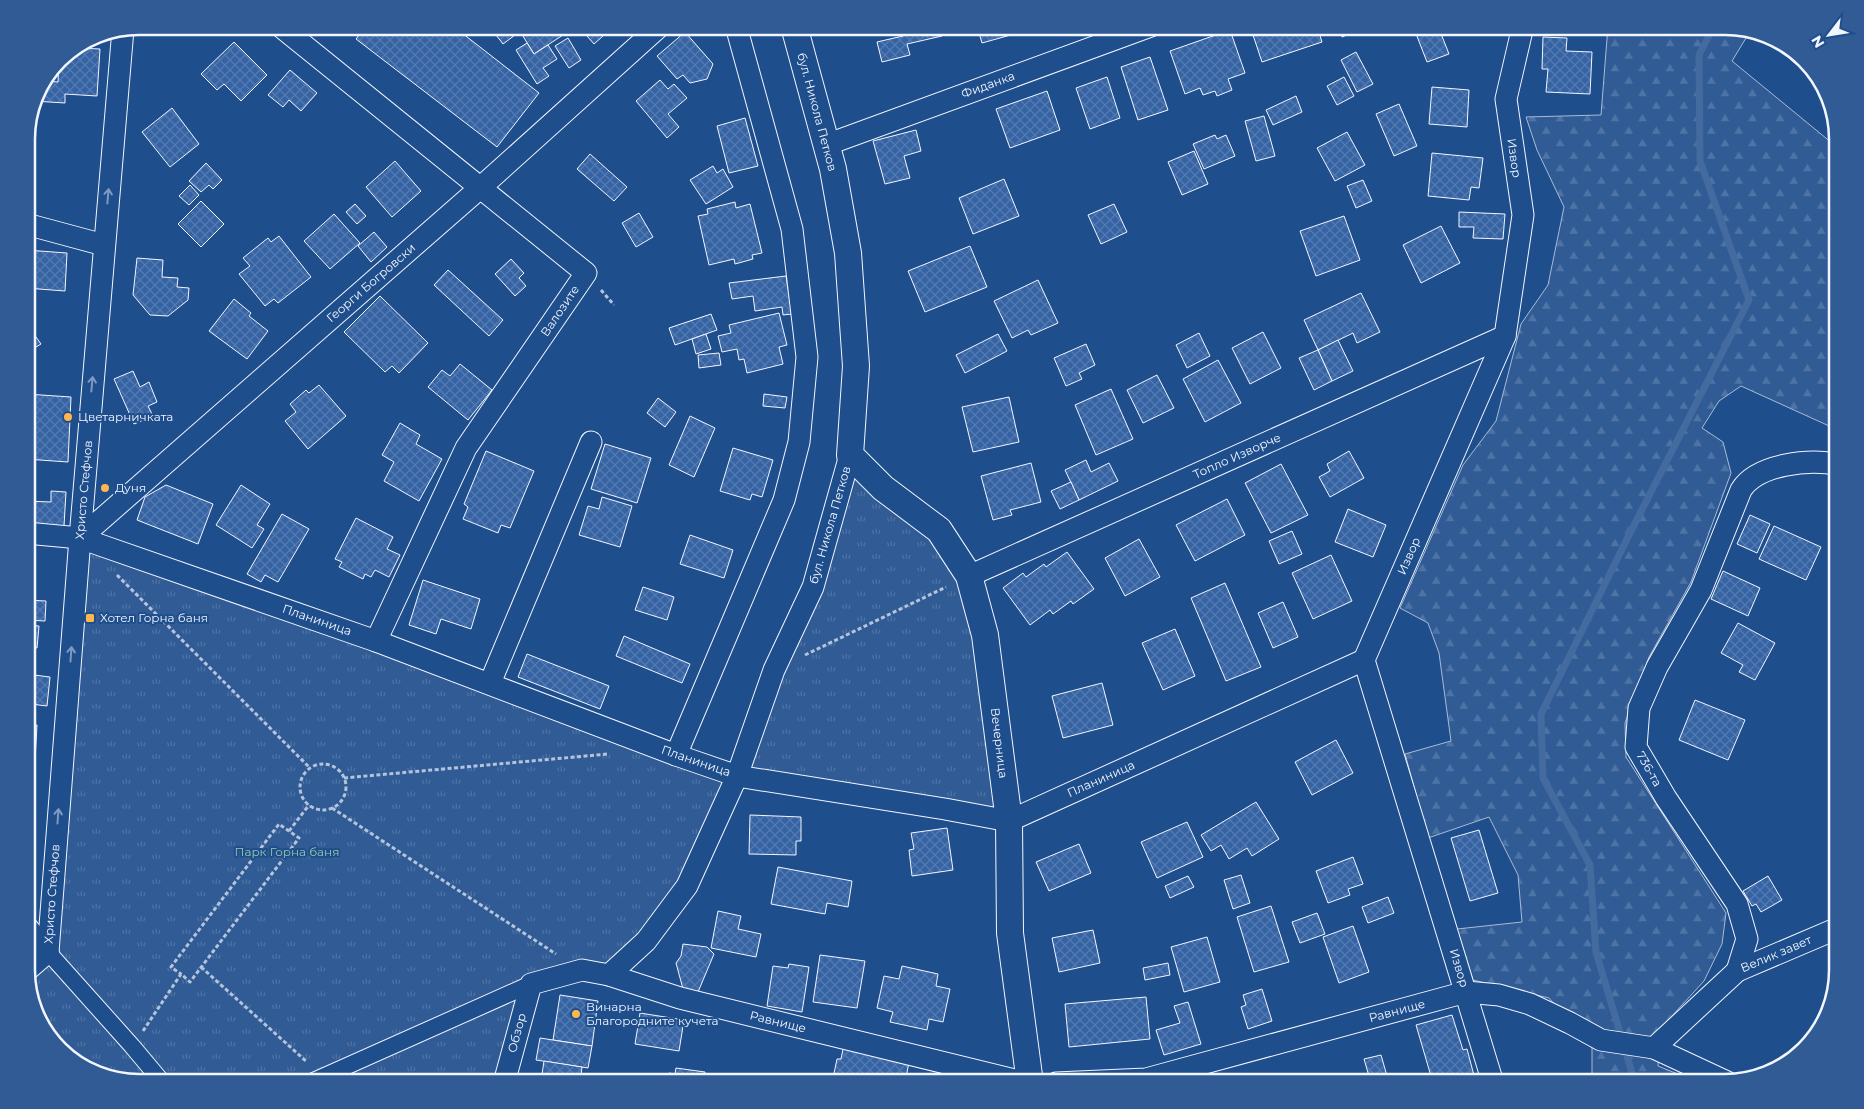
<svg xmlns="http://www.w3.org/2000/svg" width="1864" height="1109" font-family="Montserrat,sans-serif">
	<defs>
		<pattern id="forest-firs" width="22" height="20" patternUnits="userSpaceOnUse" patternTransform="scale(1.25)"><rect width="22" height="20" fill="#305b95"/><path d="M5 1l3.5 6h-7zM16 11l3.5 6h-7z" fill="#4e73a5"/></pattern>
		<pattern id="park-tufts" width="24" height="20" patternUnits="userSpaceOnUse" patternTransform="scale(1.25)"><rect width="24" height="20" fill="#305b95"/><path d="M3 7l-1-3M5 7V3M7 7l1-3M15 17l-1-3M17 17v-4M19 17l1-3" fill="none" stroke="#4e73a5"/></pattern>
		<pattern id="building-cross-hatch" width="8" height="8" patternUnits="userSpaceOnUse" patternTransform="scale(1.25)"><rect width="8" height="8" fill="#3563a3"/><path d="M0 0l8 8M0 8l8-8" fill="none" stroke="#537ab1"/></pattern>
	</defs>
	<rect width="100%" height="100%" fill="#1f4e8c"/>
	<polygon fill="url(#forest-firs)" stroke="#a8bbd7" points="1608,26 1725,26 1749,33 1732,61 1838,148 1838,430 1741,386 1719,401 1702,428 1723,442 1731,473 1691,582 1649,657 1625,723 1626,757 1726,913 1722,944 1704,981 1660,1029 1658,1066 1700,1083 1592,1083 1592,1048 1549,998 1473,980 1457,929 1522,922 1518,875 1489,817 1428,838 1405,754 1451,741 1439,653 1428,623 1400,608 1463,465 1496,421 1521,324 1548,285 1564,207 1537,150 1526,117 1601,115"/>
	<polygon fill="url(#park-tufts)" stroke="#a8bbd7" points="850,455 969,576 1009,821 737,776 687,886 609,975 531,984 505,1083 139,1083 82,1068 41,1027 26,977 48,951 80,538 736,775"/>
	<g fill="none" stroke-linecap="round" stroke-linejoin="round">
		<polyline stroke="#446ba0" stroke-width="7" points="1635,1083 1596,952 1590,865 1543,778 1541,714 1628,537 1749,300 1700,161 1699,55 1714,26"/>
	</g>
	<g fill="url(#building-cross-hatch)" stroke="#f2f6ff">
		<polygon points="366,26 453,26 539,93 497,147 356,39"/>
		<polygon points="489,26 508,26 515,35 503,44"/>
		<polygon points="520,26 557,26 563,35 534,54 518,28"/>
		<polygon points="573,26 614,26 594,44 580,28 577,31"/>
		<polygon points="901,26 940,26 942,36 907,44 910,55 882,62 877,42 903,36"/>
		<polygon points="977,26 1024,26 1025,31 982,43"/>
		<polygon points="1250,26 1317,26 1322,42 1262,62"/>
		<polygon points="1338,26 1358,26 1359,30 1342,37"/>
		<polygon points="1413,26 1438,26 1449,54 1427,62"/>
		<polygon points="1230,30 1245,73 1228,79 1232,90 1217,96 1215,91 1203,95 1200,88 1185,94 1170,51"/>
		<polygon points="685,32 713,64 707,79 690,83 683,75 677,79 657,56"/>
		<polygon points="1543,37 1567,38 1566,51 1592,52 1590,94 1546,92 1548,69 1542,69"/>
		<polygon points="568,38 581,60 569,68 555,46"/>
		<polygon points="234,42 267,75 241,101 224,84 217,90 201,74"/>
		<polygon points="527,43 534,54 548,45 557,59 543,68 549,76 537,84 516,50"/>
		<polygon points="77,48 100,49 97,96 65,94 65,103 34,101 35,96 45,81 58,82 59,60"/>
		<polygon points="1356,52 1373,84 1357,92 1341,60"/>
		<polygon points="1150,57 1168,110 1138,120 1121,67"/>
		<polygon points="290,70 317,93 301,111 289,100 283,107 268,95"/>
		<polygon points="1107,77 1120,118 1090,129 1076,88"/>
		<polygon points="1344,77 1354,96 1337,105 1327,86"/>
		<polygon points="660,80 668,89 674,84 687,98 668,114 679,127 667,138 636,101"/>
		<polygon points="1432,87 1469,90 1467,127 1429,124"/>
		<polygon points="1047,91 1060,130 1010,148 996,109"/>
		<polygon points="1296,96 1302,112 1273,125 1266,110"/>
		<polygon points="1399,104 1417,146 1394,156 1376,114"/>
		<polygon points="172,108 199,144 170,167 142,132"/>
		<polygon points="1264,116 1275,156 1256,161 1245,121"/>
		<polygon points="745,118 758,166 729,173 717,126"/>
		<polygon points="916,130 921,151 904,156 910,178 885,184 873,141"/>
		<polygon points="1347,132 1365,165 1335,181 1317,148"/>
		<polygon points="1215,135 1217,139 1226,135 1235,156 1204,169 1193,144"/>
		<polygon points="1194,151 1208,184 1182,195 1168,162"/>
		<polygon points="1432,153 1483,158 1479,188 1471,187 1469,200 1428,196"/>
		<polygon points="590,154 627,187 614,201 577,169"/>
		<polygon points="395,161 421,191 392,217 366,187"/>
		<polygon points="206,163 222,180 213,189 209,185 201,192 189,181"/>
		<polygon points="713,166 717,173 723,169 733,187 706,204 690,180"/>
		<polygon points="1004,179 1019,216 973,234 959,198"/>
		<polygon points="1363,180 1372,201 1356,208 1347,186"/>
		<polygon points="190,185 199,195 189,205 179,196"/>
		<polygon points="201,201 224,224 201,247 178,224"/>
		<polygon points="735,202 736,208 750,204 762,253 752,255 753,259 735,264 734,259 709,265 698,216 708,214 707,209"/>
		<polygon points="355,204 366,216 357,224 346,212"/>
		<polygon points="1114,204 1127,232 1101,244 1088,215"/>
		<polygon points="1459,212 1505,214 1503,239 1473,238 1474,227 1459,227"/>
		<polygon points="639,213 653,237 636,247 622,223"/>
		<polygon points="334,214 360,243 330,269 304,241"/>
		<polygon points="1344,216 1360,260 1316,276 1300,231"/>
		<polygon points="1441,226 1460,263 1421,283 1403,245"/>
		<polygon points="374,232 387,247 371,262 358,246"/>
		<polygon points="279,236 311,277 278,303 274,299 265,306 239,274 250,266 243,258 268,238 271,242"/>
		<polygon points="970,246 987,287 925,312 908,271"/>
		<polygon points="26,250 67,253 65,291 26,288"/>
		<polygon points="137,258 163,260 162,277 178,278 177,287 189,288 188,300 168,316 150,315 133,295"/>
		<polygon points="511,259 524,273 519,278 526,286 515,296 495,274"/>
		<polygon points="448,270 503,320 489,336 434,285"/>
		<polygon points="786,276 792,314 783,315 782,307 755,311 753,296 732,299 729,283"/>
		<polygon points="1038,280 1058,323 1031,335 1028,330 1012,338 994,301"/>
		<polygon points="1361,293 1380,332 1357,343 1353,333 1318,350 1304,320"/>
		<polygon points="380,296 428,343 399,373 392,366 385,372 344,332"/>
		<polygon points="234,299 251,313 249,316 268,331 247,359 209,331"/>
		<polygon points="779,313 787,345 779,347 783,364 747,373 744,359 739,360 737,349 722,352 718,336 731,333 729,325"/>
		<polygon points="711,314 717,330 675,345 669,328"/>
		<polygon points="26,323 41,344 26,353"/>
		<polygon points="1263,332 1281,368 1250,384 1232,348"/>
		<polygon points="1199,333 1210,356 1187,368 1176,345"/>
		<polygon points="706,334 711,349 696,354 692,339"/>
		<polygon points="998,334 1007,351 965,373 956,355"/>
		<polygon points="1338,340 1353,371 1332,381 1318,350"/>
		<polygon points="1086,344 1095,365 1079,373 1082,379 1066,386 1054,358"/>
		<polygon points="1318,350 1332,381 1314,390 1299,358"/>
		<polygon points="719,353 721,365 699,368 698,355"/>
		<polygon points="1218,360 1241,403 1205,422 1183,379"/>
		<polygon points="460,364 492,390 468,420 428,387 442,370 450,376"/>
		<polygon points="133,371 140,387 149,382 157,402 148,406 153,416 134,424 114,379"/>
		<polygon points="1157,375 1174,408 1143,423 1127,390"/>
		<polygon points="319,385 346,416 308,449 285,421 296,412 290,404 306,390 309,393"/>
		<polygon points="1111,389 1133,439 1096,455 1075,405"/>
		<polygon points="26,394 71,397 68,462 26,459"/>
		<polygon points="764,394 787,397 785,408 763,406"/>
		<polygon points="1009,397 1019,442 973,452 962,407"/>
		<polygon points="658,398 676,412 665,427 647,413"/>
		<polygon points="690,416 715,428 694,477 669,465"/>
		<polygon points="400,423 420,435 416,444 442,459 419,501 384,481 394,462 382,455"/>
		<polygon points="605,444 651,458 637,503 591,489"/>
		<polygon points="733,448 773,460 762,497 752,494 750,500 720,491"/>
		<polygon points="486,451 534,471 510,528 501,525 498,533 463,519 468,507 464,504"/>
		<polygon points="1349,451 1364,478 1330,497 1319,477 1330,471 1327,464"/>
		<polygon points="1086,460 1091,472 1109,463 1118,481 1079,500 1065,470"/>
		<polygon points="1031,463 1041,502 1010,510 1012,515 993,520 981,476"/>
		<polygon points="1281,464 1308,515 1271,533 1245,483"/>
		<polygon points="1071,482 1079,500 1060,509 1051,491"/>
		<polygon points="166,485 213,504 198,544 137,520 145,497"/>
		<polygon points="241,485 270,504 257,525 264,529 252,548 216,525"/>
		<polygon points="51,491 66,492 64,526 26,524 26,501 51,502"/>
		<polygon points="602,497 632,506 620,547 579,535 588,506 599,509"/>
		<polygon points="1227,499 1245,535 1195,561 1176,525"/>
		<polygon points="1348,509 1386,525 1373,557 1335,542"/>
		<polygon points="282,514 309,529 278,582 265,575 261,582 247,574"/>
		<polygon points="1750,515 1770,524 1757,553 1737,544"/>
		<polygon points="356,518 393,537 387,549 400,555 389,577 375,570 371,577 365,574 363,579 339,567 342,562 335,559"/>
		<polygon points="1774,526 1821,547 1806,580 1759,559"/>
		<polygon points="1292,531 1302,554 1279,564 1269,541"/>
		<polygon points="690,535 733,550 724,578 680,564"/>
		<polygon points="1139,539 1160,577 1125,596 1105,558"/>
		<polygon points="1067,552 1094,589 1073,604 1071,601 1053,614 1050,610 1030,625 1003,588 1023,573 1026,577 1044,564 1046,567"/>
		<polygon points="1331,555 1352,601 1313,619 1292,573"/>
		<polygon points="26,558 30,558 27,597 26,597"/>
		<polygon points="1723,571 1760,588 1748,616 1711,599"/>
		<polygon points="423,580 480,599 471,629 441,619 436,634 409,625"/>
		<polygon points="1225,583 1261,667 1226,681 1191,598"/>
		<polygon points="643,587 674,597 667,620 635,610"/>
		<polygon points="26,600 46,601 45,621 26,620"/>
		<polygon points="1283,602 1298,637 1273,648 1258,613"/>
		<polygon points="1738,623 1775,643 1755,680 1739,672 1743,665 1721,653"/>
		<polygon points="26,625 39,626 37,648 26,647"/>
		<polygon points="1175,629 1195,676 1163,690 1142,643"/>
		<polygon points="624,636 690,664 682,683 616,656"/>
		<polygon points="26,653 35,654 31,697 26,697"/>
		<polygon points="527,654 609,686 600,709 518,677"/>
		<polygon points="34,675 50,677 47,706 31,704"/>
		<polygon points="1102,683 1113,725 1063,738 1052,696"/>
		<polygon points="1695,700 1745,720 1728,760 1679,740"/>
		<polygon points="26,724 37,725 32,815 26,815"/>
		<polygon points="1336,740 1353,773 1312,795 1295,762"/>
		<polygon points="1256,802 1279,839 1252,856 1247,848 1229,859 1221,845 1211,851 1201,835"/>
		<polygon points="750,815 801,817 801,841 796,841 796,855 749,854"/>
		<polygon points="1187,822 1203,857 1157,878 1141,842"/>
		<polygon points="947,828 953,870 912,876 909,850 914,849 911,833"/>
		<polygon points="1479,830 1498,893 1470,901 1451,838"/>
		<polygon points="1079,844 1091,873 1049,891 1036,862"/>
		<polygon points="1353,857 1363,884 1348,889 1350,895 1328,903 1316,871"/>
		<polygon points="778,867 852,881 848,907 827,903 825,914 771,904"/>
		<polygon points="1241,875 1250,903 1233,909 1224,880"/>
		<polygon points="1188,876 1194,887 1170,898 1165,886"/>
		<polygon points="1768,876 1782,900 1761,912 1756,904 1752,906 1743,891"/>
		<polygon points="1388,897 1394,913 1368,923 1362,907"/>
		<polygon points="1271,906 1289,962 1254,972 1237,917"/>
		<polygon points="718,911 741,916 738,929 761,934 756,957 711,948"/>
		<polygon points="1317,913 1325,934 1300,943 1292,922"/>
		<polygon points="1353,926 1369,972 1339,983 1323,937"/>
		<polygon points="1093,930 1100,963 1059,972 1052,938"/>
		<polygon points="1207,937 1220,982 1184,992 1171,947"/>
		<polygon points="683,944 707,947 714,954 698,992 683,989 676,963 681,956"/>
		<polygon points="820,955 865,961 857,1008 813,1002"/>
		<polygon points="1168,963 1170,975 1145,980 1143,968"/>
		<polygon points="789,964 809,967 802,1012 767,1006 773,966 788,968"/>
		<polygon points="902,966 938,974 936,986 950,989 943,1022 929,1019 927,1030 890,1022 893,1012 877,1008 884,976 899,979"/>
		<polygon points="1262,989 1272,1021 1248,1029 1241,1007 1246,1005 1243,995"/>
		<polygon points="560,995 598,1001 592,1046 553,1040"/>
		<polygon points="1146,997 1150,1039 1069,1047 1065,1004"/>
		<polygon points="1188,1002 1201,1044 1164,1055 1156,1030 1180,1023 1174,1006"/>
		<polygon points="640,1013 684,1020 679,1051 635,1044"/>
		<polygon points="1452,1015 1463,1050 1467,1049 1476,1083 1433,1083 1416,1025"/>
		<polygon points="540,1038 592,1046 588,1068 536,1060"/>
		<polygon points="843,1049 909,1062 905,1083 832,1083 837,1059 841,1059"/>
		<polygon points="1381,1055 1389,1083 1371,1083 1364,1059"/>
		<polygon points="544,1061 582,1067 580,1083 541,1081"/>
		<polygon points="676,1068 705,1072 704,1078 713,1079 713,1083 667,1083 669,1073 675,1074"/>
		<polygon points="528,1078 541,1081 548,1083 527,1083"/>
	</g>
	<g fill="none" stroke-linecap="round" stroke-linejoin="round">
		<g stroke="#f2f6ff" stroke-width="18">
			<g id="pedestrian">
				<polyline points="48,952 132,1046 163,1083"/>
				<polyline points="309,1083 531,984"/>
			</g>
		</g>
		<g stroke="#f2f6ff" stroke-width="23">
			<g id="minor">
				<polyline points="280,26 586,273 466,448 376,641"/>
				<polyline points="826,145 1151,26"/>
				<polyline points="26,224 104,245"/>
				<polyline points="26,533 80,538 376,641 676,755 737,776 945,809 1009,821 1364,660"/>
				<polyline points="80,538 480,188 660,26"/>
				<polyline points="969,576 1505,336"/>
				<polyline points="490,683 591,442"/>
				<polyline points="676,755 784,500 799,442 807,357 792,229 736,26"/>
				<polyline points="26,926 48,952"/>
				<polyline points="48,952 80,538 123,29"/>
				<polyline points="26,971 48,952"/>
				<path d="M1737 971 1747 939 1737 904 1666 798 1636 747 1639 708 1657 667 1701 590 1741 490C1757 464 1811 458 1838 465"/>
				<polyline points="609,975 646,941 687,886 737,776 774,670 813,587 850,455"/>
				<polyline points="1654,1048 1737,971 1838,928"/>
				<polyline points="504,1083 531,984 582,970 609,975 680,998 1027,1083"/>
				<polyline points="1056,1083 1146,1079 1466,992 1499,995 1530,1004 1570,1023 1601,1040 1654,1048 1727,1082"/>
				<polyline points="1493,1083 1364,660 1505,336 1523,215 1506,99 1523,26"/>
			</g>
		</g>
		<g stroke="#f2f6ff" stroke-width="28">
			<polyline id="tertiary" points="794,26 833,169 848,253 856,366 850,455 883,488 939,530 969,576 985,635 1009,821 1010,933 1030,1083"/>
		</g>
		<g stroke="#b3c4dc" stroke-width="3" stroke-dasharray="4 2.5" stroke-linecap="butt">
			<polyline points="601,290 614,305"/>
			<polyline points="117,575 310,768"/>
			<polyline points="805,655 946,587"/>
			<circle cx="323" cy="787" r="23"/>
			<polyline points="344,778 608,754"/>
			<polyline points="332,808 556,954"/>
			<polyline points="289,831 309,805"/>
			<polyline points="201,967 307,1062"/>
			<polyline points="143,1031 181,974 190,982 299,838 279,824 171,967 181,974"/>
		</g>
		<use href="#pedestrian" stroke="#1f4e8c" stroke-width="16"/>
		<use href="#minor" stroke="#1f4e8c" stroke-width="21"/>
		<use href="#tertiary" stroke="#1f4e8c" stroke-width="26"/>
	</g>
	<defs><path id="oneway-shaft" d="M-6 0H5M1.5-3L5.5 0L1.5 3" fill="none" stroke-width="1.6" stroke-linecap="round" stroke-linejoin="round" transform="scale(1.25)"/></defs>
	<g stroke="#7e9ac0">
		<use href="#oneway-shaft" transform="translate(108 196) rotate(-85)"/>
		<use href="#oneway-shaft" transform="translate(92 384) rotate(-85)"/>
		<use href="#oneway-shaft" transform="translate(71 654) rotate(-86)"/>
		<use href="#oneway-shaft" transform="translate(58 816) rotate(-86)"/>
	</g>
	<g fill="#ffb74d" stroke="#1f4e8c" stroke-width="2">
		<circle cx="68" cy="417" r="5"/>
		<circle cx="105" cy="488" r="5"/>
		<rect x="85" y="613" width="10" height="10" rx="2.5"/>
		<circle cx="576" cy="1014" r="5"/>
	</g>
	<g text-anchor="middle" stroke-width="4" stroke-linejoin="round" paint-order="stroke">
		<g font-size="12" fill="#f2f6ff" stroke="#1f4e8c">
			<text transform="translate(988 85) rotate(-20)" y="4">Фиданка</text>
			<text transform="translate(817 112) rotate(75)" y="4">бул. Никола Петков</text>
			<text transform="translate(1514 158) rotate(82)" y="4">Извор</text>
			<text transform="translate(371 283) rotate(-41)" y="4">Георги Богровски</text>
			<text transform="translate(560 311) rotate(-56)" y="4">Валозите</text>
			<text transform="translate(1237 456) rotate(-24)" y="4">Топло Изворче</text>
			<text transform="translate(84 490) rotate(-85)" y="4">Христо Стефчов</text>
			<text transform="translate(830 525) rotate(-74)" y="4">бул. Никола Петков</text>
			<text transform="translate(1409 556) rotate(-66)" y="4">Извор</text>
			<text transform="translate(317 620) rotate(19)" y="4">Планиница</text>
			<text transform="translate(999 743) rotate(83)" y="4">Вечерница</text>
			<text transform="translate(696 761) rotate(19)" y="4">Планиница</text>
			<text transform="translate(1649 769) rotate(60)" y="4">736-та</text>
			<text transform="translate(1101 779) rotate(-24)" y="4">Планиница</text>
			<text transform="translate(52 894) rotate(-86)" y="4">Христо Стефчов</text>
			<text transform="translate(1776 954) rotate(-23)" y="4">Велик завет</text>
			<text transform="translate(1459 968) rotate(73)" y="4">Извор</text>
			<text transform="translate(1397 1011) rotate(-15)" y="4">Равнище</text>
			<text transform="translate(778 1022) rotate(14)" y="4">Равнище</text>
			<text transform="translate(517 1033) rotate(-75)" y="4">Обзор</text>
		</g>
		<g font-size="12" fill="#f2f6ff" stroke="#1f4e8c" text-anchor="start">
			<text x="78" y="421">Цветарничката</text>
			<text x="115" y="492">Дуня</text>
			<text x="100" y="622">Хотел Горна баня</text>
			<text x="586" y="1011">Винарна<tspan x="586" dy="14">Благородните кучета</tspan></text>
		</g>
		<g font-size="12" fill="#97c8a6" stroke="#1f4e8c">
			<text x="287" y="856">Парк Горна баня</text>
		</g>
	</g>
	<path d="M0 0H1864V1109H0ZM139 35H1725A104 104 0 0 1 1829 139V970A104 104 0 0 1 1725 1074H139A104 104 0 0 1 35 970V139A104 104 0 0 1 139 35Z" fill="#305b95" fill-rule="evenodd"/>
	<path fill="none" stroke="#f2f6ff" stroke-width="2.5" d="M139 35H1725A104 104 0 0 1 1829 139V970A104 104 0 0 1 1725 1074H139A104 104 0 0 1 35 970V139A104 104 0 0 1 139 35Z"/>
	<g transform="translate(1829 35) rotate(239)" stroke="#1f4e8c" stroke-width="4" paint-order="stroke">
	<path d="M0-4L9 19L0 12L-9 19Z" fill="#f2f6ff"/>
	<text y="-8" font-size="14" font-weight="bold" text-anchor="middle" fill="#f2f6ff">N</text>
	</g>
</svg>
